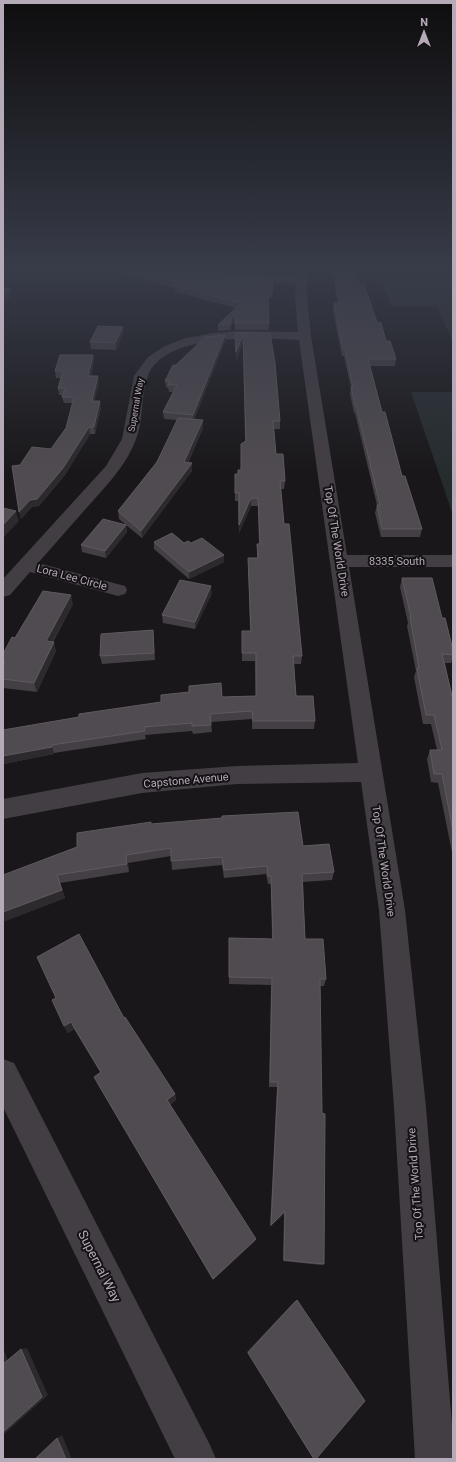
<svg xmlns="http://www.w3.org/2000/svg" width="456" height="1462" font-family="Roboto,sans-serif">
	<rect width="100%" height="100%" fill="#191719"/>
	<g fill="#262c2e">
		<polygon points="375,268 453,268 453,342 437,307 392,307"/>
		<polygon points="411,392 453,392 453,515"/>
	</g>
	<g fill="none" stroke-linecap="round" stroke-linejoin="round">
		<polyline stroke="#464147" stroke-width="1.5" stroke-dasharray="1 1.5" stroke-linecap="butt" points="424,268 453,313"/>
		<g fill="#433e43" fill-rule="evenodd">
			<path d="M182 268H197L212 272 296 277 297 268H307V297L311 336 347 555H453V567H349L405 910 426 1107 453 1437V1459H415L394 1107 379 910 361 782 237 784 142 793 3 819V799L142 773 237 766 358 763 299 340C261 338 164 332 148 376 140 396 144 420 136 439 127 464 108 484 91 503 73 523 56 543 38 563L125 586 127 590 125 594 118 596 30 572 10 595 3 597V579L106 466 122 439 134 376 148 357 165 346 186 338 214 333 239 331 298 332 295 297 296 284 211 278 183 270Z"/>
			<polygon points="3,1059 14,1063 210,1445 216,1459 175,1459 3,1107"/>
		</g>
	</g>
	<g fill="#443f44">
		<polygon points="118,268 190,268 273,291 272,297 269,297 269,304 268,305 269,330 235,330 234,318 230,330 218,331 218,325 236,308 175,292 175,288 119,273"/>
		<polygon points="201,268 272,268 271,274 212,271"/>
		<polygon points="332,268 353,268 358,282 377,322 396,359 395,366 370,366 382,412 402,476 422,529 420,537 381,537 375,513 377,505 355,413 354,413 350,394 351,388 344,356 342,356 333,310 334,303 338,303 335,289 335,283 332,271"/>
		<polygon points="123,333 116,350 91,349 90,342"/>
		<polygon points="235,333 270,333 280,421 280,429 274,429 276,454 285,481 284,489 281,489 284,524 302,656 301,664 294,664 296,696 315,721 314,729 252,729 252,719 211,722 212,732 193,734 192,731 145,735 146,739 54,753 54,754 3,764 161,702 189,692 189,686 222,697 256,696 255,661 242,661 242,639 250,631 248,558 257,558 257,544 259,544 258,506 251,506 239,533 238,501 235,501 235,474 238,474 241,470 245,441 243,343 236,360"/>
		<polygon points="225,335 225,341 194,420 203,420 203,428 188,463 192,463 192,471 142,538 126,525 127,532 106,558 82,552 81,545 126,525 119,519 118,511 157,462 177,420 164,419 163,412 173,392 169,392 168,388 166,387 165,381 176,365"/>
		<polygon points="93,355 94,362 91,376 99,383 94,401 101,408 95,434 90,434 65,475 39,506 32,507 21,519 19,512 20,465 51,449 66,428 73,403 64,403 62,397 63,395 59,395 58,388 61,378 56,378 55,371"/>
		<polygon points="154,542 184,543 224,555 224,562 189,579 154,549"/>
		<polygon points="402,578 442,618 453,650 453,658 451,663 445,663 453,701 453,857 438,783 431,782 427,759 430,750 437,750 431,724 423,724 414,677 416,671 407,626 408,623 400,587"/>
		<polygon points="212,593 195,629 163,623 162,615"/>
		<polygon points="73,604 53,642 56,651 37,692 3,688 3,654 15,638"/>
		<polygon points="153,630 155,660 102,664 100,656"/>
		<polygon points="151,824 303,846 334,872 332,880 303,882 305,939 326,979 324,986 320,986 324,1264 321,1265 283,1261 284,1214 270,1227 277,1087 269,1087 271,985 229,984 229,938 272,939 271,884 268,884 266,874 224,878 222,865 172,870 171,856 128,863 129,872 60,883 65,898 5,921 3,917 3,875"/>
		<polygon points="124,1018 175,1094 176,1100 170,1105 255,1241 213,1280 97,1083 100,1072 74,1029 68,1033 64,1026"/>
		<polygon points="297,1300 314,1459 247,1352 295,1301"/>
	</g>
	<g fill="#2d2a2d">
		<polygon points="11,289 12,296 3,304 3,296"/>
		<polygon points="269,298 269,304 267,305 268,299"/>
		<polygon points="234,312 234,318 230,330 230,324"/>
		<polygon points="123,327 123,333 116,350 115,343"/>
		<polygon points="225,335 225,341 193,422 193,415"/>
		<polygon points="243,335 243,343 236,360 236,352"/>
		<polygon points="93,355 94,362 89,383 88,376"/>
		<polygon points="98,376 99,383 93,408 92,401"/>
		<polygon points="100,401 101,408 95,434 94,427"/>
		<polygon points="203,420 203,428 185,469 184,462"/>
		<polygon points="89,427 90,434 65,475 39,506 32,507 21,519 19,512"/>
		<polygon points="192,463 192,471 142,538 141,531"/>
		<polygon points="251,498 251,506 239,533 239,525"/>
		<polygon points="16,511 19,521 3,538 3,525"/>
		<polygon points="126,525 127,532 106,558 105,551"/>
		<polygon points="224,555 224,562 189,579 189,572"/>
		<polygon points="211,586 212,593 195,629 195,622"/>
		<polygon points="71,595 73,604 48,650 46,641"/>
		<polygon points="54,642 56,651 37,692 34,683"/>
		<polygon points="52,745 54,754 3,764 3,756"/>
		<polygon points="126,855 128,863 129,872 127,864"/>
		<polygon points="57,875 65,898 5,921 3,917 3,912"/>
		<polygon points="71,1022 74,1029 68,1033 64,1026"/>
		<polygon points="175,1094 176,1100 169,1106 167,1100"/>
		<polygon points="285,1211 284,1214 270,1227 271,1225"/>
		<polygon points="256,1239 255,1241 213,1280 213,1279"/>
		<polygon points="3,1348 9,1363 3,1364"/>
		<polygon points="27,1348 48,1395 3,1435 3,1432 21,1349"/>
		<polygon points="62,1435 72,1459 66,1459 57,1438"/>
	</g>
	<g fill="#504b50" stroke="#605a60">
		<polygon points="122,268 190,268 211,273 272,278 273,291 269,291 269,298 268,299 269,323 235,323 234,312 230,324 218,325 241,303 175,286 180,283"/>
		<polygon points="333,268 353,268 358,282 360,285 364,285 377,322 381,323 386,341 390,341 396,359 368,359 382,412 385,412 402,476 405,476 422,529 382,529 377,505 380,505 356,405 355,405 351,387 353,387 345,349 343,349 334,303 341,303 335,282 338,282"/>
		<polygon points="3,288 11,289 3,296"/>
		<polygon points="98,326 123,327 115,343 90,342"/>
		<polygon points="235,333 270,333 275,363 280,421 273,421 276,454 283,454 285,481 280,481 284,524 289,524 302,656 293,656 296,696 313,696 315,721 253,721 252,711 210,714 211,725 192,726 192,723 144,727 145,731 52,745 52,747 3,756 3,730 79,717 79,714 161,702 161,695 189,692 189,686 221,683 222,697 256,696 256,653 242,653 242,631 251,631 248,558 258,558 257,544 260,544 258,498 251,498 239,525 239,493 235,493 235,474 238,474 238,470 241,470 241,444 246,441 243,335 236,352"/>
		<polygon points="225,335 193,415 163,412 177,385 168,385 170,381 165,381 173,365 176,365 205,337"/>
		<polygon points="60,355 93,355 88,376 98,376 92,401 100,401 94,427 89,427 63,468 37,499 30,500 19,512 12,466 20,465 32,447 51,449 66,428 74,397 62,397 65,388 58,388 63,371 55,371"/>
		<polygon points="178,418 203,420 184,462 192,463 141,531 118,511 157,462"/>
		<polygon points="3,508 16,511 3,525"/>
		<polygon points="103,519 126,525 105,551 81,545"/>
		<polygon points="172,533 184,543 188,541 191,543 202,538 224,555 189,572 154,542"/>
		<polygon points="402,578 432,578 442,618 445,618 453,650 453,655 442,654 453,700 453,831 442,774 434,774 430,750 442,750 434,715 426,715 417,668 419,668 410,617 411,617"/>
		<polygon points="180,580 211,586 195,622 162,615"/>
		<polygon points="43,591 71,595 46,641 54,642 34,683 3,679 3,667 5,663 3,663 3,654 12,637 15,638"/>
		<polygon points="153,630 154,653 100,656 101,634"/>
		<polygon points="298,812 303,846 329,844 334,872 302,874 305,939 323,939 326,979 320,979 322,1113 325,1114 324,1264 284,1260 285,1211 271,1225 278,1082 270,1082 272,978 229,977 229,938 273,939 271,876 268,876 267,866 224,870 222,857 171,861 171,848 126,855 127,864 57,875 62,890 3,912 3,875 77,847 77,833 151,822 151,824 222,818 222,816"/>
		<polygon points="79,934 124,1018 125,1017 175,1094 167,1100 256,1239 213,1279 94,1077 101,1072 71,1022 64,1026 52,1000 56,998 37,957"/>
		<polygon points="297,1300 365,1401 316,1459 314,1459 248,1353"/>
		<polygon points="21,1349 42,1397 3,1432 3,1364"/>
		<polygon points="57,1438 66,1459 35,1459"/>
	</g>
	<linearGradient id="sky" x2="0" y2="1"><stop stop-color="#0e0d0e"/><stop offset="0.57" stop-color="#383c49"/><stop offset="1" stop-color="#383c49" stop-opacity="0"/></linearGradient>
	<rect width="456" height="472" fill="url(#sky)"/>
	<g text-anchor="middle" stroke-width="4" stroke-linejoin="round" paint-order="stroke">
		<g font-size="9" fill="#b5aab8" stroke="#141214">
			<text transform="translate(136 405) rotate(-80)" y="3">Supernal Way</text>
		</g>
		<g font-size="11" fill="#b5aab8" stroke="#141214">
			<text transform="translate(337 541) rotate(81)" y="4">Top Of The World Drive</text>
			<text x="397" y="565">8335 South</text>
			<text transform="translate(72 577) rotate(15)" y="4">Lora Lee Circle</text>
			<text transform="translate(186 780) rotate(-5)" y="4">Capstone Avenue</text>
			<text transform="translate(384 861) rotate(82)" y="4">Top Of The World Drive</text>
			<text transform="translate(415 1184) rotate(-94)" y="4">Top Of The World Drive</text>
		</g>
		<g font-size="13" fill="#b5aab8" stroke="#141214">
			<text transform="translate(100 1266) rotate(63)" y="5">Supernal Way</text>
		</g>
	</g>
	<rect width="456" height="1462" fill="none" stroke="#b5aab8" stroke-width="8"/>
	<g transform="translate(424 32)" stroke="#141214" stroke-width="3" paint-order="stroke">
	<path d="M0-3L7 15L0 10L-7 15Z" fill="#b5aab8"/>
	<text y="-6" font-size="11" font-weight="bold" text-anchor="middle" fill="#b5aab8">N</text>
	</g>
</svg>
